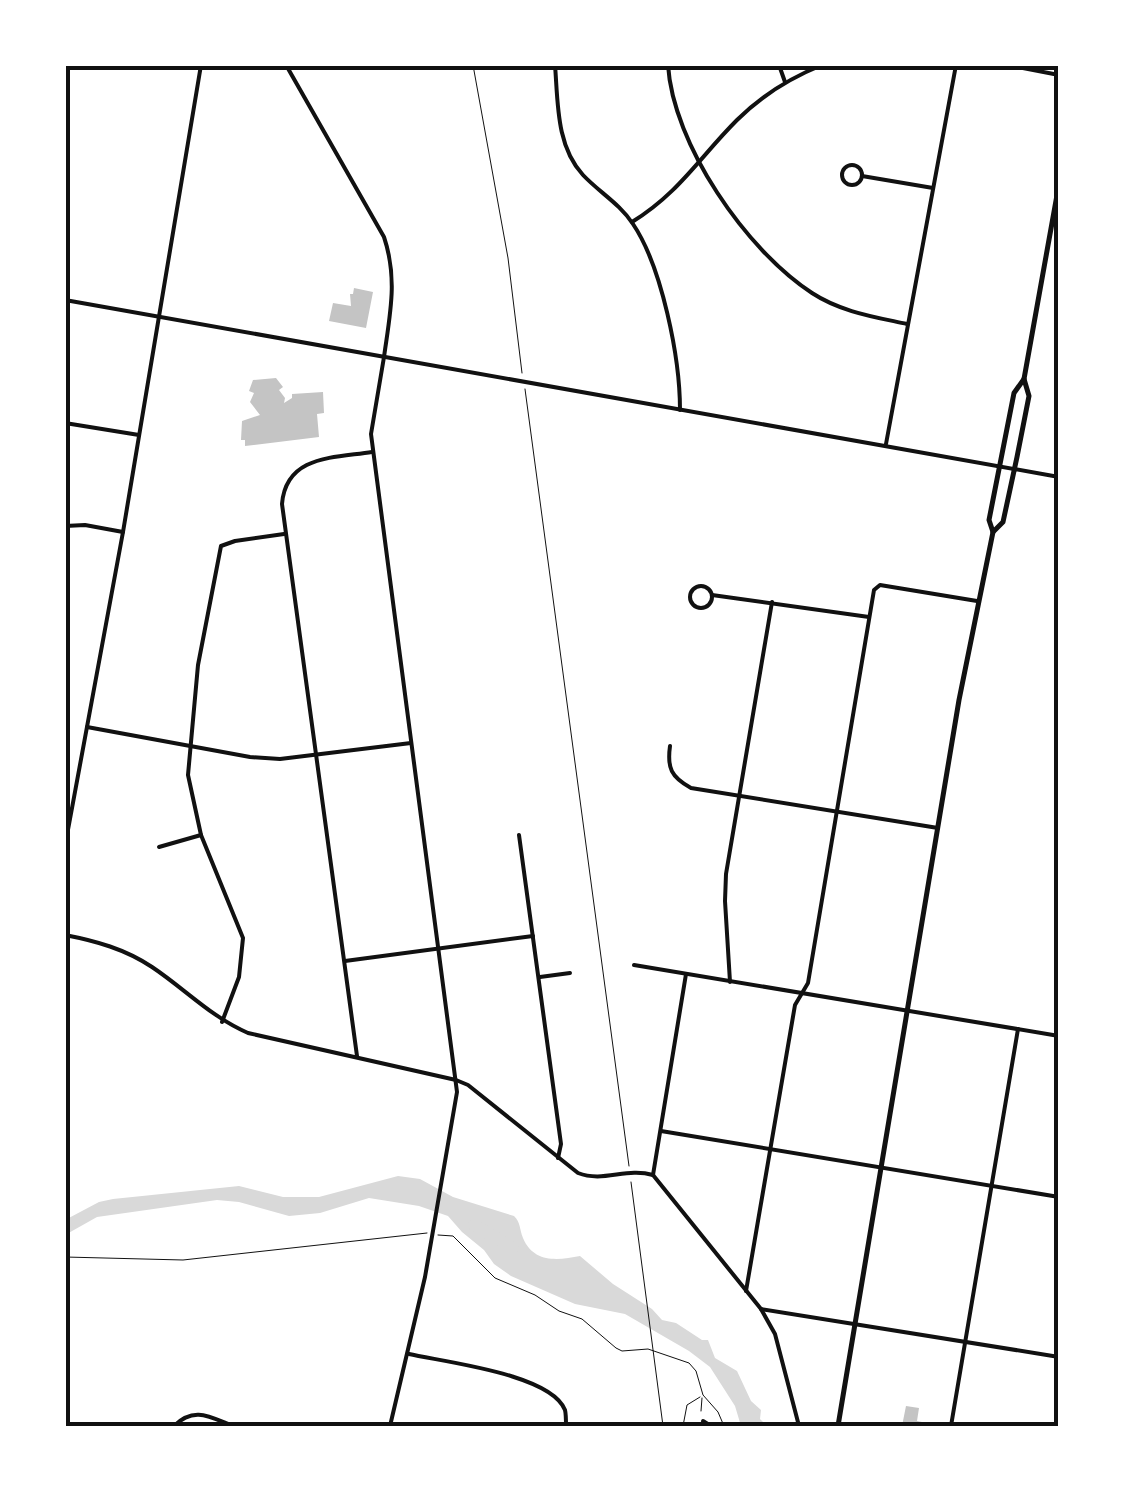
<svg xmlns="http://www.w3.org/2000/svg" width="1124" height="1491" font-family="Overpass,sans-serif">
	<rect width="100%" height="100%" fill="#fff"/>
	<path fill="#d9d9d9" d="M398 1176 420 1179 453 1197 514 1216C521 1223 519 1228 523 1238 534 1264 559 1260 580 1256L613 1284 652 1309 662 1320 676 1323 702 1340H708L715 1358 737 1371 751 1401 761 1410 760 1419 767 1426H741L735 1406 710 1367 689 1351 625 1314 575 1304 511 1276 494 1264 484 1250 462 1232 448 1216 419 1206 369 1198 320 1213 289 1216 239 1202 217 1200 97 1217 65 1235V1220L99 1202 113 1199 239 1186 283 1197H319Z"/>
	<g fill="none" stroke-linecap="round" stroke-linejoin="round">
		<polyline stroke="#d9d9d9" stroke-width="12" points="474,1225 513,1248"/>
	</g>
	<g fill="#c4c4c4">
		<polygon points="354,288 373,292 366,328 329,321 333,303 351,306 350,294 353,294"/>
		<polygon points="276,378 283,387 279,390 285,398 284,403 292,398 292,394 323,392 324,413 317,414 319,437 245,446 245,440 241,440 242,421 260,415 250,402 254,393 249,391 253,380"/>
		<polygon points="906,1406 919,1408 917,1421 922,1422 922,1426 902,1426"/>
	</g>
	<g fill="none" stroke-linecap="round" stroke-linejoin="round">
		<g stroke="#111" stroke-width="1">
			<polyline points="473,65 508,258 522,373"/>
			<polyline points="525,389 629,1166"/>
			<polyline points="631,1182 663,1426"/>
			<polyline points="438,1235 453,1236 495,1278 535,1295 559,1311 582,1319 616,1348 622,1351 648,1349 689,1363 696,1371 703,1395 718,1412 724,1426"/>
			<polyline points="65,1257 183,1260 427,1233"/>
			<polyline points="701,1411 702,1398"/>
			<polyline points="683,1426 687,1405 700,1397"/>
		</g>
		<g stroke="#111" stroke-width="4">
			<path d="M286 65 384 237C398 279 390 314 384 357"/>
			<path d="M555 65C558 102 556 146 583 175 599 192 620 204 633 224 662 267 680 358 680 410"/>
			<path d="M668 65C673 144 746 250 812 293 841 312 875 317 907 324"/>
			<polyline points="779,65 785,82"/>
			<polyline points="1007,65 1059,75"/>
			<circle cx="852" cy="175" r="10"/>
			<polyline points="862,176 933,188"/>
			<path d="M632 222C679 193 699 158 737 120 762 95 790 78 822 65"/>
			<polyline points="65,423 139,435"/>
			<polyline points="886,444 956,65"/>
			<polyline points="65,526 85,525 123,532"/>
			<circle cx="701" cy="597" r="11"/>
			<polyline points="712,595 869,617"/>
			<polyline points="87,727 250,757 280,759 411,743"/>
			<path d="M670 746C667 768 671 777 691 788L938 828"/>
			<polyline points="519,835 561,1144 558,1158"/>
			<polyline points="65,846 123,532 201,65"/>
			<polyline points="159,847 201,835"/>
			<path d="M65 935C96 941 125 949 152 967 185 989 211 1017 248 1033L456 1080 468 1085 578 1173C604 1183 626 1167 653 1175L761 1309 775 1334 799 1426"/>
			<polyline points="345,961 533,936"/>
			<polyline points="634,965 1059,1036"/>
			<polyline points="540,977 570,973"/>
			<polyline points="730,982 725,901 726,874 772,602"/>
			<polyline points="222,1022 239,977 243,938 201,835 188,775 198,665 221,546 235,541 284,534"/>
			<path d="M357 1056 282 504C286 455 334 458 372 452"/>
			<polyline points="661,1131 1059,1197"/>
			<polyline points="653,1175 686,974"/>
			<polyline points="746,1291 795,1005 808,983 874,590 880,585 977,601"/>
			<polyline points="761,1309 1059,1357"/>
			<path d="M409 1354C444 1362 551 1374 565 1410 566 1414 566 1422 566 1426"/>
			<polyline points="703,1421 711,1426"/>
			<path d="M174 1426C194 1406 210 1417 233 1426"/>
			<polyline points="951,1426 1018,1029"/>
		</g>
		<g stroke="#111" stroke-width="4">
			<polyline points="65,300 1059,477"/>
			<polyline points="384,357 371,434 457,1092 425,1277 390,1426"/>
		</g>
		<g stroke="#111" stroke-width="5">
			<polyline points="993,532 1003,522 1017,457 1029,396 1024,379"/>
			<polyline points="838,1426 959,700 993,532 989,520 1014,393 1024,379 1059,184"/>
		</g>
	</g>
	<rect width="1124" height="1491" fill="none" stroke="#ffffff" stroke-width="135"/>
	<rect x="68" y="68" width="988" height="1356" fill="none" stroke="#111" stroke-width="4"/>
</svg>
